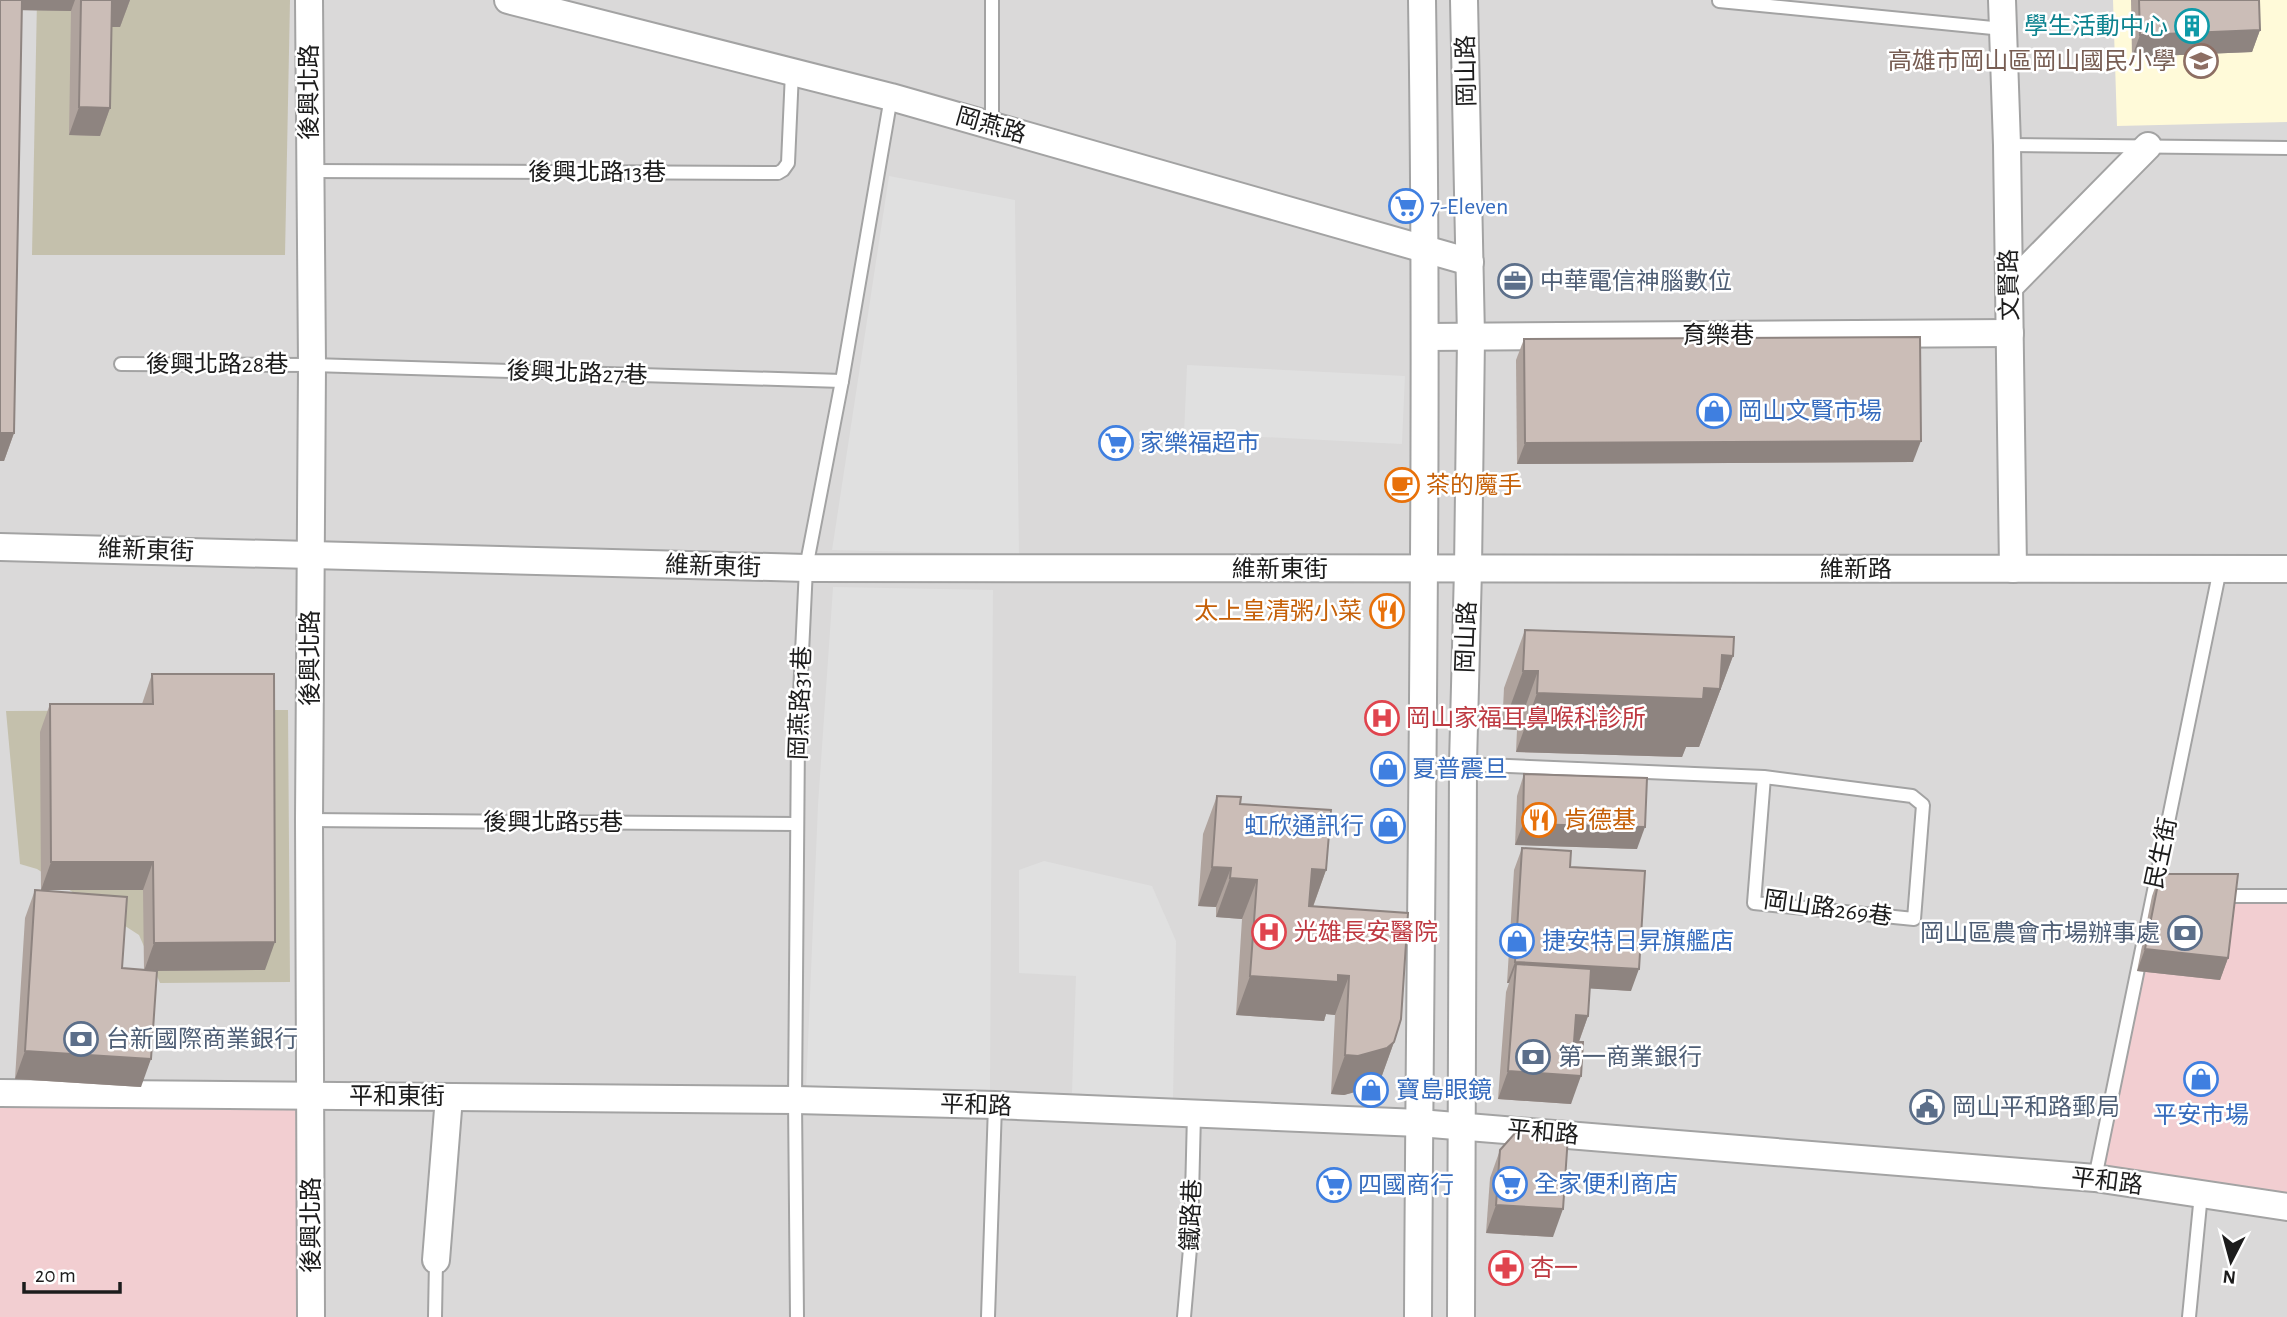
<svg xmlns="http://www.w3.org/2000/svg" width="2287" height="1317" font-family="'Alegreya Sans','Noto Sans TC',sans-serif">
	<rect width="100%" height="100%" fill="#efe8e1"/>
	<rect fill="#dad9d9" x="0" y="0" width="2287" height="1317"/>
	<g fill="#f2ced1">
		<polygon points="2230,896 2287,896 2287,1207 2095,1178 2137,971"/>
		<polygon points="310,1084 311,1317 0,1317 0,1091"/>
	</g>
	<polygon fill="#fffad9" points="2113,0 2287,0 2287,122 2117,126"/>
	<g fill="#c4c0ac">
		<polygon points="37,0 290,0 285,255 32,255"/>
		<polygon points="288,710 290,982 160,983 139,935 37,869 20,864 6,711"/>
	</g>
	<g fill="#e0e0e0">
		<polygon points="889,176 1015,200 1019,554 832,550"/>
		<polygon points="1187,365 1405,376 1402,444 1184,433"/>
		<polygon points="833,587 993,590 990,1095 806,1089 818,804"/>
		<polygon points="1044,861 1152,886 1176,941 1173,1099 1072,1093 1076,976 1019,973 1019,870"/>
	</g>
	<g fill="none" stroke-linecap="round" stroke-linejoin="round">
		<g stroke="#a3a3a3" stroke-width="16">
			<g id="service">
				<polyline points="1719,1 2003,29"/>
				<polyline points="992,125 992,0"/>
				<polyline points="2007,145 2287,148"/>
				<polyline points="309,171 778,173 783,170 788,163 792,72"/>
				<polyline points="121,364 312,365 842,381"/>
				<polyline points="1463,764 1764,777 1912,796 1923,805 1914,919 1754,903 1764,777"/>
				<polyline points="309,820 797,824"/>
				<polyline points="2221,896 2287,896"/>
				<polyline points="2095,1178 2220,569"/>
				<polyline points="435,1317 436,1260"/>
				<polyline points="797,1317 795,1100 798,737 806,568 842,381 891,97"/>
				<polyline points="988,1317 995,1105"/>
				<polyline points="1184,1317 1191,1237 1194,1114"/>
				<polyline points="2189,1317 2201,1194"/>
			</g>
		</g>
		<g stroke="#a3a3a3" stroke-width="30">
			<g id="minor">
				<polyline points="309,0 312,365 309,820 311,1317"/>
				<polyline points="508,0 891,97 1470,262"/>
				<polyline points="2002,0 2007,145 2013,569"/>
				<polyline points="2009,287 2148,146"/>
				<polyline points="1426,337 2010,333"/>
				<polyline points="0,547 806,568 2287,569"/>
				<polyline points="0,1093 795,1100 995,1105 1419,1123 2095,1178 2287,1207"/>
				<polyline points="436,1260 449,1097"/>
				<path d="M1418 1317C1420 878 1429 439 1422 0"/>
				<polyline points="1461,1317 1463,764 1468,569 1471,337 1464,0"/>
			</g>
		</g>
		<use href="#service" stroke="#fff" stroke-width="12"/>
		<use href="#minor" stroke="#fff" stroke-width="26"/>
	</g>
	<g fill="#afa39d">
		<polygon points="0,0 130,0 120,27 112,27 110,108 100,136 69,135 71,11 22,10 14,433 4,461"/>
		<polygon points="2131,0 2259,0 2260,30 2252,52 2132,57"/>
		<polygon points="1524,339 1913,462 1517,464 1516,360"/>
		<polygon points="1525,630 1733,656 1699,747 1686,747 1682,757 1516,752 1517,730 1502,729 1504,688"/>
		<polygon points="152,674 265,970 155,971 141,1087 15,1079 25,918 35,890 122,968 144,970 143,890 41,890 40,732 50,704 142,704"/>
		<polygon points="1524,774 1637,849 1515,845 1517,796"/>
		<polygon points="1217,796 1240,804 1326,870 1313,907 1394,1042 1380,1081 1373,1087 1344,1095 1331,1094 1335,1015 1326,1014 1324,1021 1236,1015 1242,919 1216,917 1216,907 1198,906 1203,834"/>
		<polygon points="1522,848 1570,867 1631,991 1590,988 1588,1016 1579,1042 1571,1104 1498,1099 1506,992 1509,983 1507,983 1514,870"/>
		<polygon points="2160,874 2228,958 2220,980 2137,971 2152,896"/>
		<polygon points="1500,1150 1553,1237 1486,1233 1490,1178"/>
	</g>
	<g fill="#8e8480">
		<polygon points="15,0 75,0 71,11 12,10"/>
		<polygon points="112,0 130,0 120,27 102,27"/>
		<polygon points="2260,30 2252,52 2132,57 2140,35"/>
		<polygon points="79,107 110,108 100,136 69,135"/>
		<polygon points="0,433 14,433 4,461 0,461"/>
		<polygon points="1921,441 1913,462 1517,464 1525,443"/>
		<polygon points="1722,655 1733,656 1699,747 1686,747 1682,757 1516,752 1537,693 1704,688"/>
		<polygon points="1523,671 1538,671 1517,730 1502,729"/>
		<polygon points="1523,824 1645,827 1637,849 1515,845"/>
		<polygon points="51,862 153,862 143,890 41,890"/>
		<polygon points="1212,867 1231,868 1216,907 1198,906"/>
		<polygon points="1312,869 1326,870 1312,909 1298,908"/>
		<polygon points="1230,878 1257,880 1242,919 1216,917"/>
		<polygon points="275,942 265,970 144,971 154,943"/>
		<polygon points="2145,949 2228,958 2220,980 2137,971"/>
		<polygon points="1515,962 1639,969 1631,991 1515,984 1516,964 1509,983 1507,983"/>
		<polygon points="1338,975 1349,976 1335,1015 1326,1014 1324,1021 1236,1015 1250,976"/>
		<polygon points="1576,1015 1588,1016 1578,1044 1566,1043"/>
		<polygon points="1394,1042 1380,1081 1373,1087 1344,1095 1331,1094 1345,1055"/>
		<polygon points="25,1051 151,1059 141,1087 15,1079"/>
		<polygon points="1508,1071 1581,1076 1571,1104 1498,1099"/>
		<polygon points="1496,1205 1563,1209 1553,1237 1486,1233"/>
	</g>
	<g fill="#cbbdb7" stroke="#8e8480" stroke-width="2">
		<polygon points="0,0 22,0 14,433 0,433"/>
		<polygon points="81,0 112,0 110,108 79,107"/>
		<polygon points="2139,0 2259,0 2260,30 2140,35"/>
		<polygon points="1920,337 1921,441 1525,443 1524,339"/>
		<polygon points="1525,630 1734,637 1733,656 1722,655 1720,689 1704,688 1703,699 1537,693 1538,671 1523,671"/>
		<polygon points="152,674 274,674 275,942 154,943 153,862 51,862 50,704 153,704"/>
		<polygon points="1524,774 1647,778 1645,827 1523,824"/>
		<polygon points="1217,796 1241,797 1240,804 1331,810 1326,870 1312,869 1309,906 1408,913 1401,1019 1394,1042 1387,1048 1358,1056 1345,1055 1349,976 1338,975 1338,982 1250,976 1257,880 1230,878 1231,868 1212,867"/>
		<polygon points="1522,848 1571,851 1570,867 1645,871 1639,969 1515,962"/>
		<polygon points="2160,874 2238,874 2228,958 2145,949"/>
		<polygon points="35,890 127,897 122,968 157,971 151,1059 25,1051"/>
		<polygon points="1516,964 1591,969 1588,1016 1576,1015 1574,1042 1583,1042 1581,1076 1508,1071"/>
		<polygon points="1516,1132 1568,1136 1563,1209 1496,1205 1500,1150"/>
	</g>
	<defs>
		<g id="building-ring" transform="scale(1.75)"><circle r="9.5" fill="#fff" stroke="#0f9aa8" stroke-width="1.5"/><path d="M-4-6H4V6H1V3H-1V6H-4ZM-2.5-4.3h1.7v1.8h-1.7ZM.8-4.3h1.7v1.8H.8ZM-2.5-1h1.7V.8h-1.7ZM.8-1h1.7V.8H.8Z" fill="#0f9aa8"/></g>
		<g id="school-ring" transform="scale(1.75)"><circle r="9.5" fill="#fff" stroke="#8d6e63" stroke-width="1.5"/><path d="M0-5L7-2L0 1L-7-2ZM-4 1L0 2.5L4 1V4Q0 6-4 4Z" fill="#8d6e63"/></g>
		<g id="supermarket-ring" transform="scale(1.75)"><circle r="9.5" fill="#fff" stroke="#3f7fe0" stroke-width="1.5"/><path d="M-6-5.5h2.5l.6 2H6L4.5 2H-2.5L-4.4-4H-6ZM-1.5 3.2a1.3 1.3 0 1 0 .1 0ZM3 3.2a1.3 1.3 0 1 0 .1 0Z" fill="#3f7fe0"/></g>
		<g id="office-ring" transform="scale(1.75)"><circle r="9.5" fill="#fff" stroke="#5c6f8a" stroke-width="1.5"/><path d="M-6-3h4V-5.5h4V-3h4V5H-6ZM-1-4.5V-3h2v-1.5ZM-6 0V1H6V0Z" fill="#5c6f8a"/></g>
		<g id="shop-ring" transform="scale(1.75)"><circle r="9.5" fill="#fff" stroke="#3f7fe0" stroke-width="1.5"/><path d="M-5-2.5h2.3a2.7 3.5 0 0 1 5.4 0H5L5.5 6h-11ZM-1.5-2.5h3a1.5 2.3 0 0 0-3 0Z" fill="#3f7fe0"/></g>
		<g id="cafe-ring" transform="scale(1.75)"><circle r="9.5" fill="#fff" stroke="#e8710a" stroke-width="1.5"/><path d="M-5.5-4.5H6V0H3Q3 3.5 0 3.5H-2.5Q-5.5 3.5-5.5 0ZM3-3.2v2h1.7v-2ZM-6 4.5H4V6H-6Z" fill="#e8710a"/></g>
		<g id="restaurant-ring" transform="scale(1.75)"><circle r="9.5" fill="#fff" stroke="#e8710a" stroke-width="1.5"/><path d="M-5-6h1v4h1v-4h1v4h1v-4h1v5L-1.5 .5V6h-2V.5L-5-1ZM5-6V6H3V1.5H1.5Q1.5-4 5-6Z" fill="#e8710a"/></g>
		<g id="hospital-ring" transform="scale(1.75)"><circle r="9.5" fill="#fff" stroke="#e0444e" stroke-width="1.5"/><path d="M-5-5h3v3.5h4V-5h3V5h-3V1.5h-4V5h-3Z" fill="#e0444e"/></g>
		<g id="bank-ring" transform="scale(1.75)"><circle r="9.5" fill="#fff" stroke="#5c6f8a" stroke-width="1.5"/><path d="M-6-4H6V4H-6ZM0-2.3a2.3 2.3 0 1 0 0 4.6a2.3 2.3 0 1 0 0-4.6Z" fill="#5c6f8a"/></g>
		<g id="civic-ring" transform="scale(1.75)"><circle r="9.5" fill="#fff" stroke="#5c6f8a" stroke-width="1.5"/><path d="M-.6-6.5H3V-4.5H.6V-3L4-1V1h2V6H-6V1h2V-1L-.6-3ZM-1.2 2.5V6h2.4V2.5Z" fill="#5c6f8a"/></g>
		<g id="pharmacy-ring" transform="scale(1.75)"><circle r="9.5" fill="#fff" stroke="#e0444e" stroke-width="1.5"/><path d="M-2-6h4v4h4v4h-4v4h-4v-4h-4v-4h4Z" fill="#e0444e"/></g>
	</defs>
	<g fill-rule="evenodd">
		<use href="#building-ring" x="2192" y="26"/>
		<use href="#school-ring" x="2201" y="61"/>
		<use href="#supermarket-ring" x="1406" y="206"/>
		<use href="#office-ring" x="1515" y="281"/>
		<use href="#shop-ring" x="1714" y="411"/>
		<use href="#supermarket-ring" x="1116" y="443"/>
		<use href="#cafe-ring" x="1402" y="485"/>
		<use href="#restaurant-ring" x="1387" y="611"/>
		<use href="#hospital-ring" x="1382" y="718"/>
		<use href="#shop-ring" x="1388" y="769"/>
		<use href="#restaurant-ring" x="1539" y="820"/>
		<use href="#shop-ring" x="1388" y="826"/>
		<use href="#hospital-ring" x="1269" y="932"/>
		<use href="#bank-ring" x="2185" y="933"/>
		<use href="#shop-ring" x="1517" y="941"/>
		<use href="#bank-ring" x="81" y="1039"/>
		<use href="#bank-ring" x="1533" y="1057"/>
		<use href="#shop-ring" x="2201" y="1079"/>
		<use href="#shop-ring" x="1371" y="1090"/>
		<use href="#civic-ring" x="1927" y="1107"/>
		<use href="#supermarket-ring" x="1510" y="1184"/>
		<use href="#supermarket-ring" x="1334" y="1185"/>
		<use href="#pharmacy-ring" x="1506" y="1268"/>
	</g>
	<g text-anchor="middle" stroke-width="5" stroke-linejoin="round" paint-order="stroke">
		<g font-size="24" fill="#0d838f" stroke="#fff" text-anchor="end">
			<text x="2168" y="34">學生活動中心</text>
		</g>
		<g font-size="24" fill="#785e54" stroke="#fff" text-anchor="end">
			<text x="2176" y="69">高雄市岡山區岡山國民小學</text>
		</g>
		<g font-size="24" fill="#1c1c1c" stroke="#fff">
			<text transform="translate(1466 71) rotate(-91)" y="8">岡山路</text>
			<text transform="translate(309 92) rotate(-90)" y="8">後興北路</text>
			<text transform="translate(991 125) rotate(16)" y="8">岡燕路</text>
			<text x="597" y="180">後興北路13巷</text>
			<text transform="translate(2009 285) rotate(-91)" y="8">文賢路</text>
			<text x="1718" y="343">育樂巷</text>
			<text x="217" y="372">後興北路28巷</text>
			<text transform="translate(577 373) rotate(2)" y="8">後興北路27巷</text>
			<text transform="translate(146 550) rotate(2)" y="8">維新東街</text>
			<text transform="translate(713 566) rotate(2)" y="8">維新東街</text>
			<text x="1280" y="577">維新東街</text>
			<text x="1856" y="577">維新路</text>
			<text transform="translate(1466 637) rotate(-88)" y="8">岡山路</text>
			<text transform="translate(310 658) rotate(-90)" y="8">後興北路</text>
			<text transform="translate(800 703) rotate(-88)" y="8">岡燕路31巷</text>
			<text x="553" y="830">後興北路55巷</text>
			<text transform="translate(2161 853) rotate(-78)" y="8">民生街</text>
			<text transform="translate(1828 908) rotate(8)" y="8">岡山路269巷</text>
			<text x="397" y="1104">平和東街</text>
			<text transform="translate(976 1105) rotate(2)" y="8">平和路</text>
			<text transform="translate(1543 1132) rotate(5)" y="8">平和路</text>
			<text transform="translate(2107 1181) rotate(7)" y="8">平和路</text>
			<text transform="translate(1191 1215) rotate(-88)" y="8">鐵路巷</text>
			<text transform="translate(311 1225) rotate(-90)" y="8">後興北路</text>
		</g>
		<g font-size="24" fill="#366cbe" stroke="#fff" text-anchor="start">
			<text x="1430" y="214">7-Eleven</text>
			<text x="1738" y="419">岡山文賢市場</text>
			<text x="1140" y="451">家樂福超市</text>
			<text x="1412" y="777">夏普震旦</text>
			<text x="1364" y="834" text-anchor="end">虹欣通訊行</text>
			<text x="1542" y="949">捷安特日昇旗艦店</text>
			<text x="1396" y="1098">寶島眼鏡</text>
			<text x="2201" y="1123" text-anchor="middle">平安市場</text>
			<text x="1534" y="1192">全家便利商店</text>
			<text x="1358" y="1193">四國商行</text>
		</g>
		<g font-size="24" fill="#4e5e75" stroke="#fff" text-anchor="start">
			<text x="1540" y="289">中華電信神腦數位</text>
			<text x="2160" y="941" text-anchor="end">岡山區農會市場辦事處</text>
			<text x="106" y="1047">台新國際商業銀行</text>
			<text x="1558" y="1065">第一商業銀行</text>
			<text x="1952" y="1115">岡山平和路郵局</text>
		</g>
		<g font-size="24" fill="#c56008" stroke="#fff" text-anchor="start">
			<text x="1426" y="493">茶的魔手</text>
			<text x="1362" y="619" text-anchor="end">太上皇清粥小菜</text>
			<text x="1564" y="828">肯德基</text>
		</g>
		<g font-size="24" fill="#be3a42" stroke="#fff" text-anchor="start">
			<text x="1406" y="726">岡山家福耳鼻喉科診所</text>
			<text x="1294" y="940">光雄長安醫院</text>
			<text x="1530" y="1276">杏一</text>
		</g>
	</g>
	<g transform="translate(2231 1261) rotate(186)" stroke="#ffffff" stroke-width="5" paint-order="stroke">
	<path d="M0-5L12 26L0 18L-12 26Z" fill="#1c1c1c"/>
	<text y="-10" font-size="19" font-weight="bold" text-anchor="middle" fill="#1c1c1c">N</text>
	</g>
	<path d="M24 1282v10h96v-10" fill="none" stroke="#1c1c1c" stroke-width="3.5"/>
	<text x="35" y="1282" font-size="21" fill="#1c1c1c" stroke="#ffffff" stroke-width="5" paint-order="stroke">20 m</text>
</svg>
